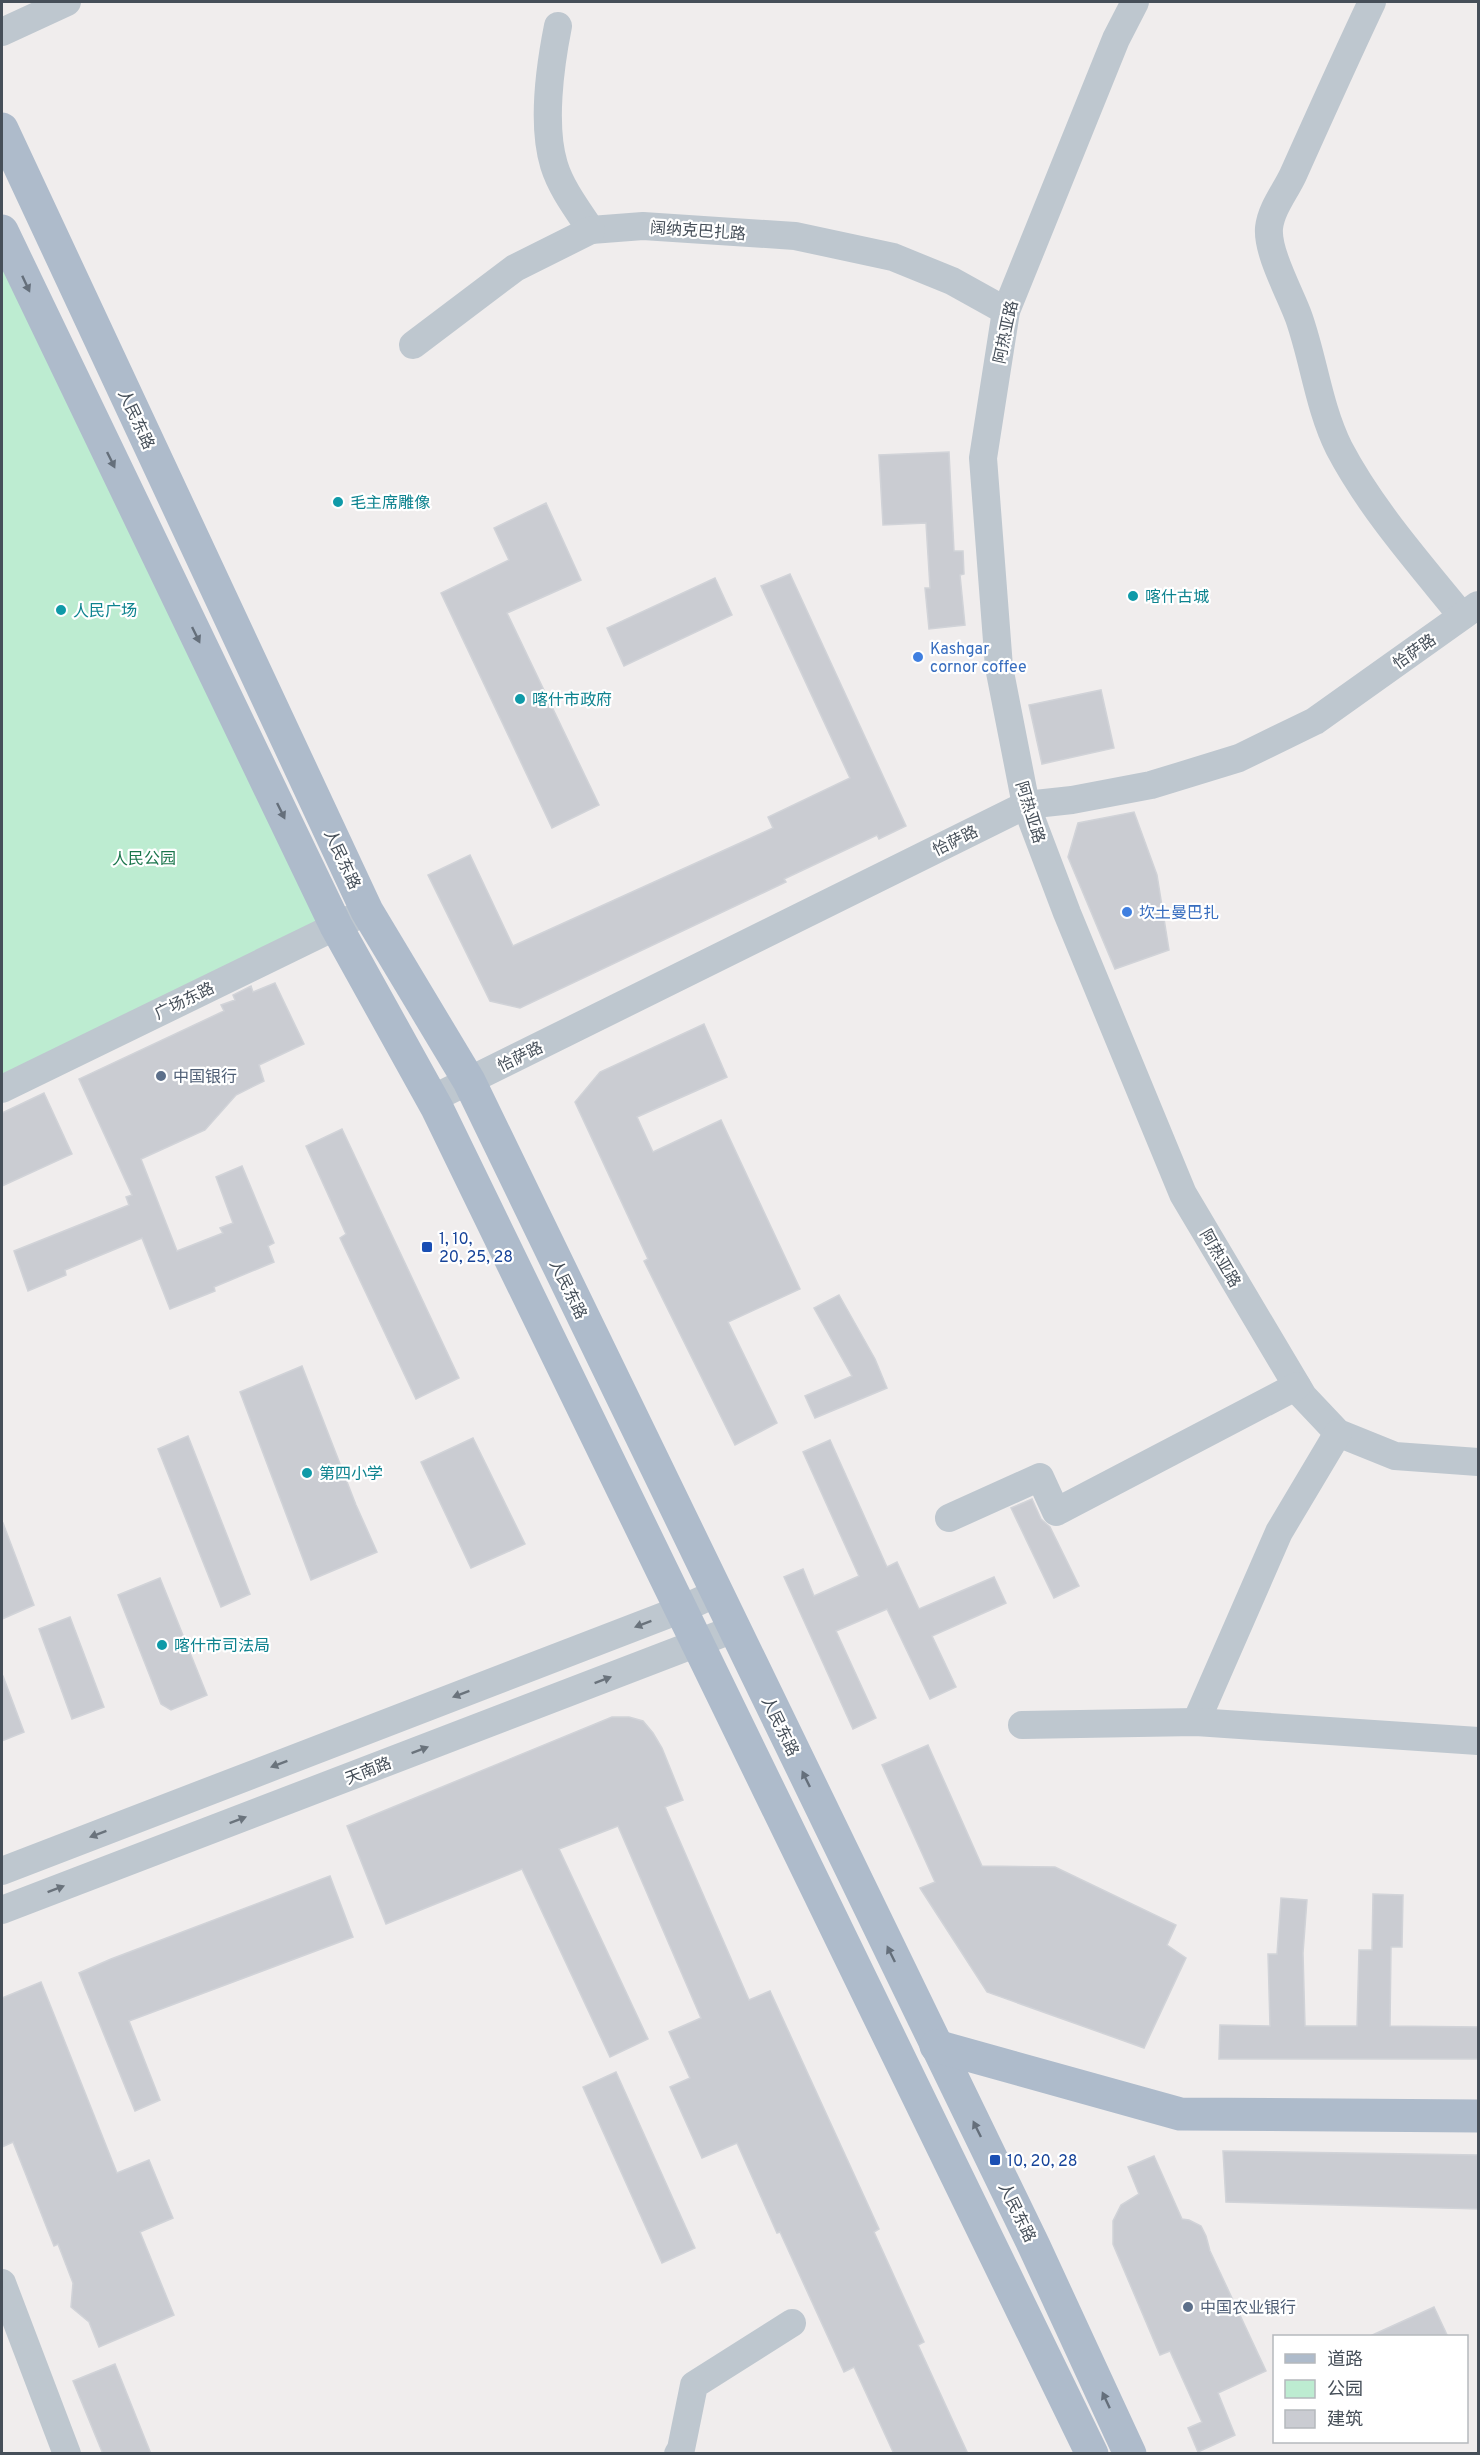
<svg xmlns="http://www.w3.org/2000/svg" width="1480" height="2455" font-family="Overpass,'Noto Sans SC',sans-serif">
	<rect width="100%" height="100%" fill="#f0eded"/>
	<polygon fill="#bdecd1" points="2,231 336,926 2,1089"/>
	<g fill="#caccd2" stroke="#d1d3d8" stroke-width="1.5">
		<polygon points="949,452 954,551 963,551 964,574 960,575 965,625 929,629 925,588 930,588 926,523 883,525 879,455"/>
		<polygon points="546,503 581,580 507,613 599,805 552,828 441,593 509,560 494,528"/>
		<polygon points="790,574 906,826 879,839 877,835 784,879 786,882 520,1008 490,1001 428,875 470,855 513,946 773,828 768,817 850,778 761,586"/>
		<polygon points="715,578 732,615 624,666 607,628"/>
		<polygon points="1101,690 1114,748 1042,764 1029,705"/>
		<polygon points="1134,812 1157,875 1169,950 1115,969 1068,857 1078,823"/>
		<polygon points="275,983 304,1044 259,1065 264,1081 236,1095 205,1130 141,1159 177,1251 223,1233 220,1228 233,1223 216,1177 242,1166 274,1243 268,1246 274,1262 214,1287 215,1291 170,1309 142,1238 65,1270 66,1275 28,1291 14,1251 129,1205 126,1197 132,1195 79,1079 224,1011 221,1005 235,1000 233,995 251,986 253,992"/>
		<polygon points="704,1024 727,1077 637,1117 653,1152 721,1120 800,1289 728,1322 777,1423 735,1445 644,1261 648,1259 575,1102 600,1072"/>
		<polygon points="44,1093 72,1154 2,1186 2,1113"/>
		<polygon points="342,1129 459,1378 416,1399 340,1238 346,1234 306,1146"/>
		<polygon points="839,1295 875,1359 887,1388 815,1418 805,1396 852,1376 814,1308"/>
		<polygon points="302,1366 356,1505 377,1552 311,1580 240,1392"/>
		<polygon points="188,1436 250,1594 221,1607 158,1449"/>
		<polygon points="473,1438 525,1544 471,1568 421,1462"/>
		<polygon points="830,1440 887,1567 897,1562 919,1609 994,1577 1006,1603 932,1636 956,1687 930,1699 887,1609 836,1631 876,1718 853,1729 784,1577 803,1569 814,1596 859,1576 803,1452"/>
		<polygon points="1032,1499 1041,1519 1050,1527 1079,1586 1054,1598 1011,1508"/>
		<polygon points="3,1523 34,1605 2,1619 2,1524"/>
		<polygon points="160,1578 207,1695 171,1710 161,1704 118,1595"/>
		<polygon points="70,1617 104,1707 72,1719 39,1629"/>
		<polygon points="2,1676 3,1676 24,1732 2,1741"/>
		<polygon points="612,1717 629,1717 643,1721 653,1733 662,1748 683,1800 665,1807 749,2000 770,1991 879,2229 874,2232 924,2342 918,2345 968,2454 894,2454 854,2367 844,2372 780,2232 777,2233 737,2143 702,2158 670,2087 690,2078 669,2032 701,2018 618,1826 559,1849 648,2039 610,2057 522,1869 386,1924 347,1826"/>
		<polygon points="928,1745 982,1866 1055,1867 1176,1925 1167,1945 1186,1958 1144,2048 987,1992 920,1888 935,1882 882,1765"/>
		<polygon points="330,1876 353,1937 129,2021 160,2100 135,2111 79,1973 111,1959"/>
		<polygon points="1373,1894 1403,1895 1402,1947 1391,1947 1390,2026 1479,2027 1479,2059 1219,2059 1220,2025 1270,2026 1268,1954 1277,1954 1281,1898 1307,1900 1303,1953 1305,2026 1357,2026 1359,1950 1372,1950"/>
		<polygon points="41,1982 117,2173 149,2160 173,2218 140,2232 174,2315 99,2347 89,2322 71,2307 73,2283 58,2244 54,2246 13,2142 2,2147 2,1998"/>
		<polygon points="616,2072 695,2248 662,2263 583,2087"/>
		<polygon points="1223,2151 1479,2155 1479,2209 1226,2202"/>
		<polygon points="1154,2156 1182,2219 1189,2220 1201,2226 1206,2236 1210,2251 1266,2371 1218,2393 1235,2435 1198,2452 1188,2428 1202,2422 1170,2351 1160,2355 1113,2244 1113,2221 1121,2205 1139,2194 1128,2167"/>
		<polygon points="1434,2307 1448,2337 1368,2337"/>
		<polygon points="115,2364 151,2454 103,2454 73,2381"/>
	</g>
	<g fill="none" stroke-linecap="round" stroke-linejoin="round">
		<g stroke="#bec7cf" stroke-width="28">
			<polyline points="1135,2 1116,39 1006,311 983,458 999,667 1026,805 1067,913 1183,1194 1303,1396 1338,1433 1395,1456 1478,1462"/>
			<path d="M1372 2C1345 59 1319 117 1293 175 1285 192 1271 209 1269 228 1267 253 1291 295 1299 318 1314 361 1319 408 1339 448 1371 509 1419 563 1462 616"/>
			<path d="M558 26C550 66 542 126 554 165 561 188 577 209 591 230L643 226 795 236 893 257 952 281 1006 311"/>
			<polyline points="2,32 67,2"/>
			<polyline points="413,345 515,268 591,230"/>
			<polyline points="2,1089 357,916"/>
			<polyline points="432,1099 1026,805 1072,800 1151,785 1239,758 1315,721 1478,605"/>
			<polyline points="949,1518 1040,1477 1056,1512 1297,1386"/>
			<polyline points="1196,1722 1279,1532 1338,1433"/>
			<polyline points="1022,1725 1196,1722 1478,1741"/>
			<polyline points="2,1871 682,1609 717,1593"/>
			<polyline points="2,1910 734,1629"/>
			<polyline points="2,2283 67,2454"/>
			<polyline points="678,2454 681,2449 694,2385 792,2323"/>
		</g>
		<g stroke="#aebbcb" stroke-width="33">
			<polyline points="2,129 367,911 469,1081 1034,2246 1130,2454"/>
			<polyline points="2,231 336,926 437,1108 1092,2454"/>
			<polyline points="936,2046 1180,2114 1478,2116"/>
		</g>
	</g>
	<defs><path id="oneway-solid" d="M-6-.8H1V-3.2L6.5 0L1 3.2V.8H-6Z" transform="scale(1.5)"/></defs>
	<g fill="#656f7b">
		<use href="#oneway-solid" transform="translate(26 284) rotate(65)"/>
		<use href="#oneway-solid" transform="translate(111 460) rotate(64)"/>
		<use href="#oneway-solid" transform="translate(196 635) rotate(64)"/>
		<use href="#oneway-solid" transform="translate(281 811) rotate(64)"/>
		<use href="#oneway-solid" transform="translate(806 1779) rotate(-116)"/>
		<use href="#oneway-solid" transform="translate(891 1954) rotate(-116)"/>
		<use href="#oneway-solid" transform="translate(977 2129) rotate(-116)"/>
		<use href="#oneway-solid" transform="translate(1106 2400) rotate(-115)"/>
	</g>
	<g fill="#6a737c">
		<use href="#oneway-solid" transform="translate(643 1624) rotate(159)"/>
		<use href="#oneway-solid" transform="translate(603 1680) rotate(-21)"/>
		<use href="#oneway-solid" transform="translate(461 1694) rotate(159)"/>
		<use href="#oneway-solid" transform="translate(420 1750) rotate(-21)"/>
		<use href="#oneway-solid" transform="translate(279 1764) rotate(159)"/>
		<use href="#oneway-solid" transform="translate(238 1820) rotate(-21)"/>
		<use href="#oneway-solid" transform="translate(98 1834) rotate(159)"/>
		<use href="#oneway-solid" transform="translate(56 1889) rotate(-21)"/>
	</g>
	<g fill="#0f9aa8" stroke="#fff" stroke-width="2">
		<circle cx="338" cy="502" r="6"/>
		<circle cx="1133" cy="596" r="6"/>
		<circle cx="61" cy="610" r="6"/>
		<circle cx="520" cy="699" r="6"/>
		<circle cx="307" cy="1473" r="6"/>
		<circle cx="162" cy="1645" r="6"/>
	</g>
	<g fill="#3f7fe0" stroke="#fff" stroke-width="2">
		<circle cx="918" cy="657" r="6"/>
		<circle cx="1127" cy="912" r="6"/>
	</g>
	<g fill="#5c6f8a" stroke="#fff" stroke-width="2">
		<circle cx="161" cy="1076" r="6"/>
		<circle cx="1188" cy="2307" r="6"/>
	</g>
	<g fill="#1a4fb4" stroke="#fff" stroke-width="2">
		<rect x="421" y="1241" width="12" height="12" rx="3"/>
		<rect x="989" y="2154" width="12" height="12" rx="3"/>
	</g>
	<g text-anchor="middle" stroke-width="4.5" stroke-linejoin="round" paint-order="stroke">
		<g font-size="16" fill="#464f59" stroke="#fff">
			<text transform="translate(698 230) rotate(4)" y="6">阔纳克巴扎路</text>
			<text transform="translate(1005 332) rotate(-78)" y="6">阿热亚路</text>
			<text transform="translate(137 419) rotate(65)" y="6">人民东路</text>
			<text transform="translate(1414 651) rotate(-35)" y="6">恰萨路</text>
			<text transform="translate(1031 812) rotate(73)" y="6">阿热亚路</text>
			<text transform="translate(955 840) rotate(-26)" y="6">恰萨路</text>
			<text transform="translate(343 859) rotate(65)" y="6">人民东路</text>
			<text transform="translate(184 1000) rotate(-26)" y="6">广场东路</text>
			<text transform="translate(520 1056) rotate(-26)" y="6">恰萨路</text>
			<text transform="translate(1221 1258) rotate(60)" y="6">阿热亚路</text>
			<text transform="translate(569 1289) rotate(64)" y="6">人民东路</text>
			<text transform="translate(781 1726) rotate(64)" y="6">人民东路</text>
			<text transform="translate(368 1770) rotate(-21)" y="6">天南路</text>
			<text transform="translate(1018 2212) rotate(64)" y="6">人民东路</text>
		</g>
		<g font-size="16" fill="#0d838f" stroke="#fff" text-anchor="start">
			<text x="350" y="508">毛主席雕像</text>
			<text x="1145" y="602">喀什古城</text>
			<text x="73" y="616">人民广场</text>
			<text x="532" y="705">喀什市政府</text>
			<text x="319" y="1479">第四小学</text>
			<text x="174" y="1651">喀什市司法局</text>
		</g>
		<g font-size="16" fill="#366cbe" stroke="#fff" text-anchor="start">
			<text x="930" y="654">Kashgar<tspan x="930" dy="18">cornor coffee</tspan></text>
			<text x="1139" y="918">坎土曼巴扎</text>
		</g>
		<g font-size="16" fill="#1b764c" stroke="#fff">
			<text x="144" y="864">人民公园</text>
		</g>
		<g font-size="16" fill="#4e5e75" stroke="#fff" text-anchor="start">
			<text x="173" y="1082">中国银行</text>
			<text x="1200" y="2313">中国农业银行</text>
		</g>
		<g font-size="16" fill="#164399" stroke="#fff" text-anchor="start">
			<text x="439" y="1244">1, 10,<tspan x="439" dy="18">20, 25, 28</tspan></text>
			<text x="1007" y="2166">10, 20, 28</text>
		</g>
	</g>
	<rect width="1480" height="2455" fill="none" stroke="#464f59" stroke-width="6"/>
	<rect x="1273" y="2335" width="195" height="108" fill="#ffffff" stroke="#b5b9bd" stroke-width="1.5"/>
	<rect x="1285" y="2354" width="30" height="9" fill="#aebbcb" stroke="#b5b9bd" stroke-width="1.5"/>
	<text x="1327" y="2365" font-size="18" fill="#464f59">道路</text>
	<rect x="1285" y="2380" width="30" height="18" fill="#bdecd1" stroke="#b5b9bd" stroke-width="1.5"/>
	<text x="1327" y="2395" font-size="18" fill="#464f59">公园</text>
	<rect x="1285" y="2410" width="30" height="18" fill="#caccd2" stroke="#b5b9bd" stroke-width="1.5"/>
	<text x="1327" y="2425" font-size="18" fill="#464f59">建筑</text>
</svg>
